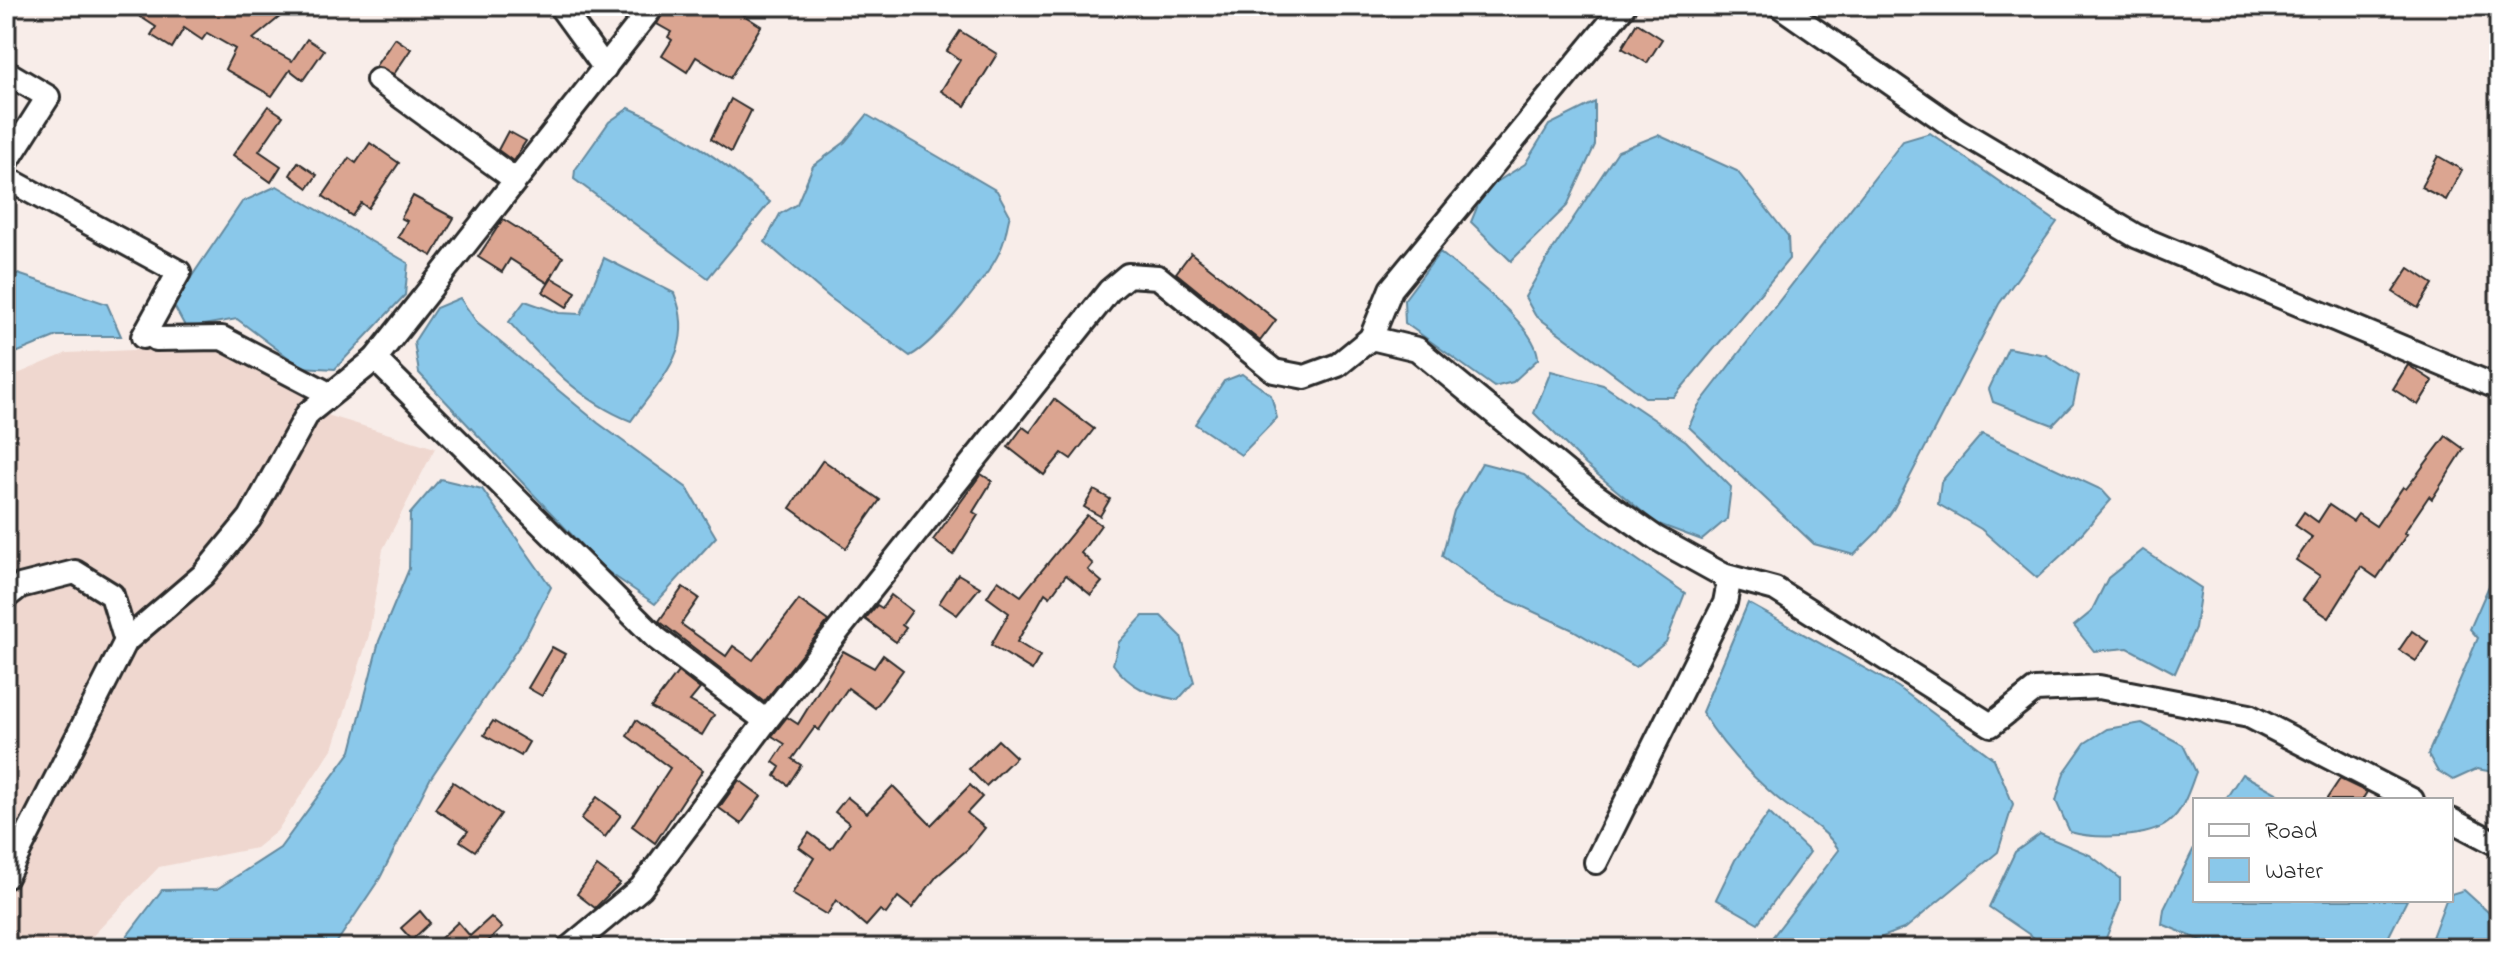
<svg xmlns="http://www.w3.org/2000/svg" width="2505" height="954" font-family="'Indie Flower',sans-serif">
	<rect width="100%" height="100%" fill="#f8ede9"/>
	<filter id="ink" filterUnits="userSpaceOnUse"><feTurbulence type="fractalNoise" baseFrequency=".0125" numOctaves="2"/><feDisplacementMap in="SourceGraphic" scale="16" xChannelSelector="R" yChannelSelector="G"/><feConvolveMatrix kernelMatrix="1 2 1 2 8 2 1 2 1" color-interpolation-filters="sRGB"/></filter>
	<g filter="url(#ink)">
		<polygon fill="#efd7cf" points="221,346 308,389 314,411 435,448 383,549 369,635 334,746 277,831 256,848 159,867 81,948 6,948 6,379 67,353"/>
		<g fill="#8ac8ea" stroke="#64899e" stroke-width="2">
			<polygon points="1595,102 1595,145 1567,206 1511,261 1471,222 1484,190 1525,164 1549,125"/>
			<path d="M629 108C681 130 728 165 770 202L708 278 574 179 575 170 609 122Z"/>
			<path d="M867 115 997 191 1010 215C1007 225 1006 236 1002 246 992 273 935 343 910 356L829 297 765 242 780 214 797 204 813 166 845 142Z"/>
			<polygon points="1930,133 2057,222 1999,304 1894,508 1878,531 1854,555 1814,544 1689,427 1698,406 1903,141"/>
			<polygon points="1658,135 1737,171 1788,236 1789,259 1674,397 1645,397 1535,315 1525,297 1551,252 1618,151"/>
			<polygon points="277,186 408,263 405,295 335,369 301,367 237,319 186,328 173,304 242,202"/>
			<path d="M1440 252C1465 274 1538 326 1538 359L1513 382 1494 387 1405 323 1404 300Z"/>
			<path d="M604 258 674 293C697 348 661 378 631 421 580 401 545 362 509 322L525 301 559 313 581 314Z"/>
			<polygon points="6,270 107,304 121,336 57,336 6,357"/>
			<polygon points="460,298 478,324 598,423 687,488 716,537 655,604 604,569 419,373 414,342 436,308"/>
			<polygon points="2008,348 2046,355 2079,376 2073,404 2053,425 1993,402 1989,389"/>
			<polygon points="1551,371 1603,385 1686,441 1731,487 1727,519 1702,540 1656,523 1586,465 1534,413"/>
			<polygon points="1242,374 1271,395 1277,418 1241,455 1195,424 1224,381"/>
			<polygon points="1982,434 2102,490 2111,500 2068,549 2037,578 1981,529 1938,504 1941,482"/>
			<polygon points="1482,463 1524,474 1586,524 1685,593 1666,642 1636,667 1573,630 1491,592 1442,556 1454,511"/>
			<polygon points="440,479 482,489 551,587 526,636 430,779 380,878 333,948 118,948 162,890 217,889 280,848 351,751 379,641 409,569 410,514"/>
			<polygon points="2143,550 2201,588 2195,628 2175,673 2128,648 2094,651 2074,626 2091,612 2108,578"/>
			<polygon points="2499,563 2499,773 2477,769 2453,780 2437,770 2428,754 2478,638 2470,629"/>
			<path d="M1748 603 1898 687 1994 759 2013 804 1998 852 1906 928 1854 948H1789L1771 939 1839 850C1823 825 1798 816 1776 797 1747 772 1722 746 1702 712Z"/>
			<path d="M1143 616H1161L1181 636 1194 682 1178 700C1149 694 1130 688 1113 664L1119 642Z"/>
			<path d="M2142 723 2183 745 2196 772C2189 790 2184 810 2169 822 2149 839 2094 839 2070 832L2056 801 2064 773 2085 743 2107 729Z"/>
			<polygon points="2242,774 2289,800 2225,800"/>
			<polygon points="1769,813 1810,852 1758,923 1716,899 1735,860"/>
			<polygon points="2040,834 2090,855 2120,878 2120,903 2102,948 2049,948 1989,907 2015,852"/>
			<polygon points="2195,846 2195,900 2407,900 2383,948 2219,948 2162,924 2164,909"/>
			<polygon points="2464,890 2499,922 2499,948 2428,948 2446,900 2451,900 2451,894"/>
		</g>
		<g fill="#dba591" stroke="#2b2b2b" stroke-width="2">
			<polygon points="124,6 293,6 253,39 292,61 307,39 324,50 303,80 290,70 272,96 225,69 235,49 207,33 202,40 184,28 172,48 151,35 156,27"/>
			<polygon points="667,6 729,6 761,26 730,78 696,57 687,72 662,56 672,40 668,37 671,32 657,24"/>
			<polygon points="1637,23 1662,39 1647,63 1622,48"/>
			<polygon points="960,31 997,54 965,106 941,91 960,60 947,51"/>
			<polygon points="395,38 411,49 394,74 375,67"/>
			<polygon points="731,99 751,111 731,152 711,139"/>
			<polygon points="268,106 283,116 259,151 281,166 271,182 233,155"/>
			<polygon points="508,131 526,141 513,161 498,150"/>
			<polygon points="370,143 399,163 368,208 361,203 352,216 323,196 349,158 356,163"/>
			<polygon points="2438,156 2462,170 2446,200 2421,187"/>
			<polygon points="298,162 317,175 308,188 290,175"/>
			<polygon points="413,196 454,218 432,256 398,237 407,221 401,218"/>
			<polygon points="503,219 563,257 548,283 510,259 502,272 478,257"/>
			<polygon points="1191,253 1276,320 1260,341 1176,273"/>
			<polygon points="2409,268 2433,284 2418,308 2393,292"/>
			<polygon points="552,278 576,292 567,307 543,292"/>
			<polygon points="2408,365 2433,381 2418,405 2393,389"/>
			<polygon points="1054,399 1094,429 1071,459 1062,453 1044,475 1008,447 1023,427 1030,432"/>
			<polygon points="2446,436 2464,449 2432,499 2429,496 2404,533 2407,534 2377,578 2361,567 2329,618 2303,600 2320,576 2296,560 2312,537 2295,525 2304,512 2318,522 2329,505 2353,521 2358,514 2376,526 2403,487 2406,489"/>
			<polygon points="823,460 880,500 846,548 790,508"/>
			<polygon points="981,474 992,481 973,512 978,515 953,555 933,540"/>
			<polygon points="1094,490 1110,499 1100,516 1084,507"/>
			<polygon points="1087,515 1101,525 1081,553 1093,564 1088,570 1102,582 1091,595 1066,575 1050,597 1045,593 1017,642 1040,656 1032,670 991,645 1009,613 987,597 998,580 1021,596"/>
			<polygon points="958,574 980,587 957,615 939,603"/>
			<polygon points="683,587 699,598 681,624 726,656 733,646 753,660 799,600 828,621 764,702 659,621"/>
			<polygon points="891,595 912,611 902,625 906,628 896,642 865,619 877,605 882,608"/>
			<polygon points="2412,631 2428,642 2416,661 2399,650"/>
			<polygon points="552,647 565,654 542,696 528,688"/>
			<polygon points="843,651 874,668 883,655 903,670 875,708 848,688 819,730 815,727 792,759 801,765 788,785 775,776 780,767 773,762 785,744 772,736 787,717 798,724"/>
			<polygon points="678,672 700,689 690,701 714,715 702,735 651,708"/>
			<polygon points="636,720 703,770 655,843 632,826 670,768 627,736"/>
			<polygon points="493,721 529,742 521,756 484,735"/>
			<polygon points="998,740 1016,757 986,786 969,769"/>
			<polygon points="2340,779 2367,792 2362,800 2326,800"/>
			<polygon points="739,780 761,796 741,824 719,808"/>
			<polygon points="453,782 501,814 475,851 460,841 468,831 435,809"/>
			<polygon points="970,785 982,797 967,813 985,828 968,849 937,876 912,908 898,897 886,914 880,910 866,926 836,900 827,915 792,894 814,858 799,847 809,833 831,849 849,823 835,812 847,797 867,813 893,786 931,825"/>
			<polygon points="597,797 621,815 605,837 581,819"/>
			<polygon points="597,866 620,883 595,908 577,894"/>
			<polygon points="420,911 430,923 412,940 401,928"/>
			<polygon points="491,917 502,928 481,948 448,948 440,939 458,922 470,936"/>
		</g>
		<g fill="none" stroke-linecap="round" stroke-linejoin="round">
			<g stroke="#2b2b2b" stroke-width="28">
				<g id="street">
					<polyline points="560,6 605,68"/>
					<polyline points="653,6 375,359 656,638 766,721"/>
					<polyline points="1780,6 1958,130 2136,236 2499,388"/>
					<polyline points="6,72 48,97 6,163"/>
					<polyline points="378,80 506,173"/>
					<polyline points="6,178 179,272 143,337"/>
					<polyline points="1371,338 1391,289 1624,6"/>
					<polyline points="156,339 222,338 329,394"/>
					<polyline points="1723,575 1775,589 1991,725 2035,690 2099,687 2249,716 2412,800"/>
					<polyline points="6,597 20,586 75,572 112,595 126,641"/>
					<polyline points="2451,820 2499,845"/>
					<polyline points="6,877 126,641 203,575 250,518 308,413 375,359"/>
					<polyline points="569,948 641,888 766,721 1109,291 1128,275 1158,277 1274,371 1305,377 1338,365 1371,338 1417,349 1589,491 1656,538 1723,575 1728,587 1725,603 1596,862"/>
				</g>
			</g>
			<use href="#street" stroke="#fff" stroke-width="22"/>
		</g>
	</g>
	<rect width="2505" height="954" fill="none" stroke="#fff" stroke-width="32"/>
	<rect x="16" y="16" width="2473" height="922" fill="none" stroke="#2b2b2b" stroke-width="3" filter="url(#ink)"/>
	<rect x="2193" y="798" width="260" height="104" fill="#ffffff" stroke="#aaaaaa" stroke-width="2"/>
	<rect x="2209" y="824" width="40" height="12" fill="#ffffff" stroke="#aaaaaa" stroke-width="2"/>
	<text x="2265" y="838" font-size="24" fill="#2b2b2b">Road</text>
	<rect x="2209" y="858" width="40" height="24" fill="#8ac8ea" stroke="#aaaaaa" stroke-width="2"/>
	<text x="2265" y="878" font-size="24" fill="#2b2b2b">Water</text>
</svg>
